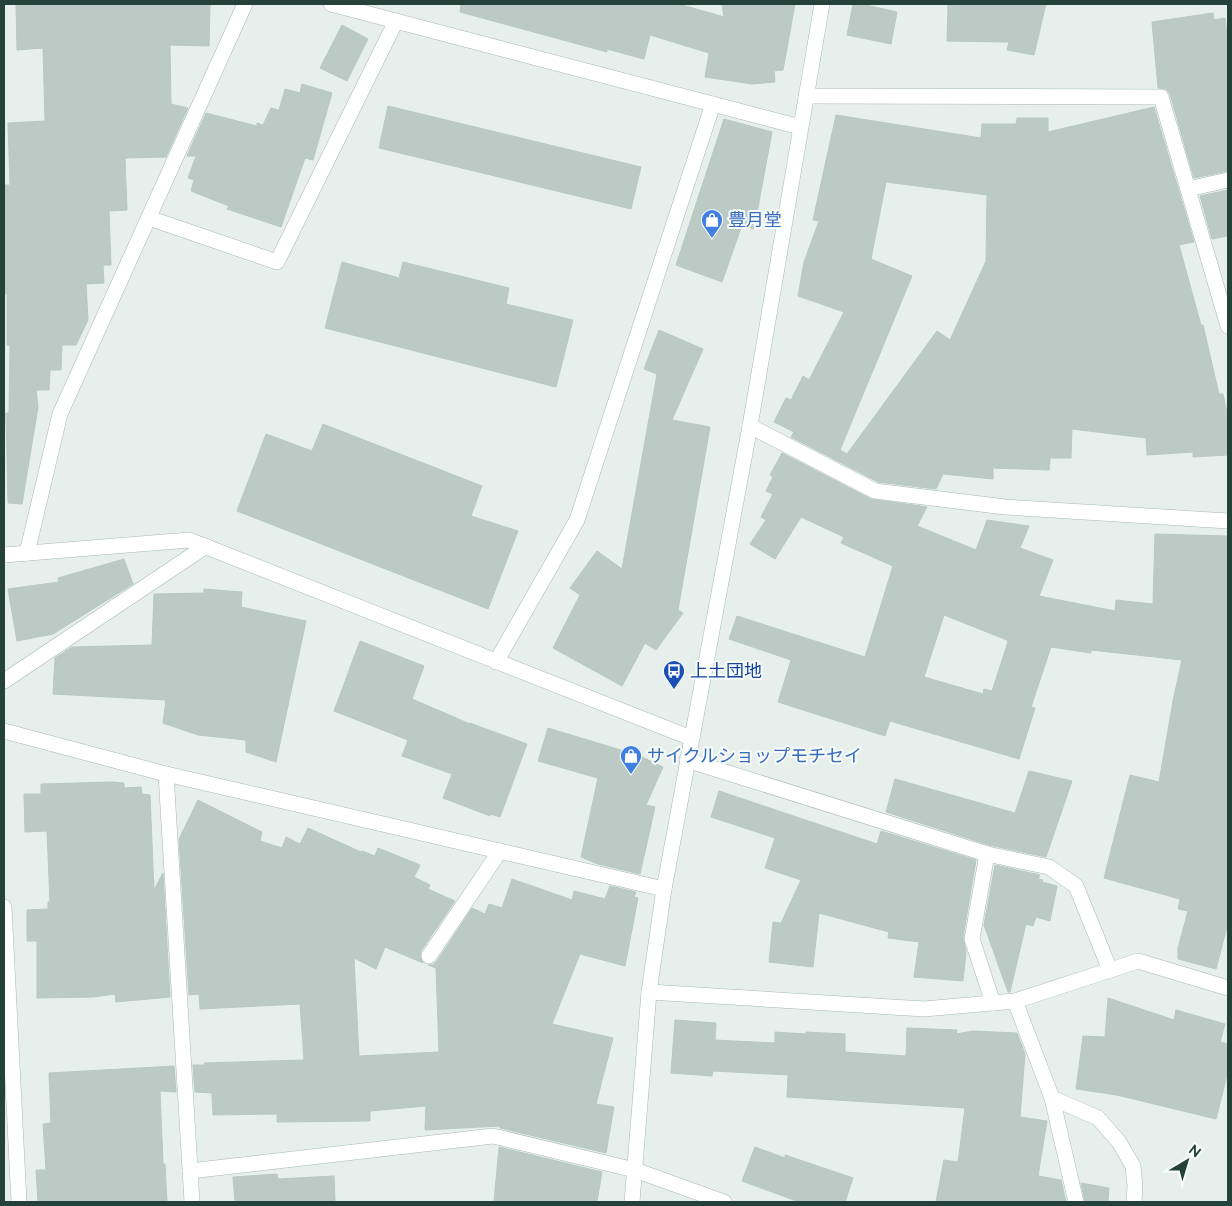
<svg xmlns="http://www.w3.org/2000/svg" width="1232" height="1206" font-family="Raleway,'Noto Sans JP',sans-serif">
	<rect width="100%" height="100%" fill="#e6efeb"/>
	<g fill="#bbcac4" stroke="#b8c9c2" fill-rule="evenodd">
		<polygon points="16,4 210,4 209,46 170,45 171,104 188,108 166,157 125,158 127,210 109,211 111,265 103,265 104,283 86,284 88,320 76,345 62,345 61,370 50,370 49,390 36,390 38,407 22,504 8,503 6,413 9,413 10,345 7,345 7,294 5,294 4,270 5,185 10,185 8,123 45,121 43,48 17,50"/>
		<polygon points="461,4 679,4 724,17 722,4 795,4 783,70 774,71 775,82 752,84 705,77 709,53 650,35 644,59 607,49 607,52 460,12"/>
		<polygon points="853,4 861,4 897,12 891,44 847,35"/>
		<polygon points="948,4 1046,4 1034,55 1007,50 1009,42 947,41"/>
		<polygon points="1213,13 1214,20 1225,18 1228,42 1228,171 1194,178 1170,94 1166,89 1158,88 1152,22"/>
		<polygon points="342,25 368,39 347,81 320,68"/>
		<polygon points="302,84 332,93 313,160 305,158 281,227 227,209 229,206 191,191 194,180 188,178 196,156 187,156 206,113 257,126 257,123 263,125 271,108 279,110 285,89 300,93"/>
		<polygon points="388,106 641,167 631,209 379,148"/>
		<path d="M1154 107 1194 242 1179 245 1201 325H1203L1219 394H1223L1228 417V455L1193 457V452L1147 455 1146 438 1072 429 1071 458H1050L1049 470 993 468V479L943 474 936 489 878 482 791 437 794 432 774 422 786 398 791 400 803 376 809 380 844 312 798 296 804 262 819 221 813 220 836 115 981 138 982 124H1016L1017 118H1048V132ZM886 182 987 195 986 261 950 340 937 331 847 454 840 450 912 276 871 259Z"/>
		<polygon points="724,119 772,132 754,229 742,225 722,282 676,265"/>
		<polygon points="1228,190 1228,236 1212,239 1200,196"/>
		<polygon points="342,262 399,278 403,262 509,288 506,304 573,320 556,387 325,328"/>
		<polygon points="659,330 703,349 672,420 710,427 678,610 683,613 656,650 645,643 622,686 553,648 580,595 570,588 597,551 622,569 657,374 644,369"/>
		<polygon points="323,424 482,486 471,516 518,531 488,609 237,511 266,434 312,451"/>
		<path d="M782 453 871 499 927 507 917 526 976 550 987 520 1029 526 1020 548 1053 560 1039 596 1115 611 1116 600 1153 604 1155 534 1228 536V923L1216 969 1178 959V948L1188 911 1178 909 1180 899 1104 878 1130 775 1159 782 1173 701 1182 660 1091 650V653L1051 647 1031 707 1035 708 1019 759 890 721 885 736 778 702 791 660 729 639 737 616 865 657 893 566 841 543 844 537 801 517 775 559 750 544 766 520 761 517 773 494 766 491 773 477 770 475ZM944 615 1007 640 1008 642 992 691 984 689 983 694 924 677Z"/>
		<polygon points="124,559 133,584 53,634 17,641 8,589 59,582 58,578"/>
		<polygon points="204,589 242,592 241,607 306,621 276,762 246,752 246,740 198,735 163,723 166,700 53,694 55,658 72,647 152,645 154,594 204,593"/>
		<polygon points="360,641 424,666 412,699 470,724 470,723 527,744 500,817 490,814 490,816 443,798 452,774 402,756 408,740 334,711"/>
		<polygon points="548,728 624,751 625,749 663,767 646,805 655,807 640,874 598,864 581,857 598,778 538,761"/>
		<polygon points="1029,771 1072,781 1046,857 989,845 886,812 895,779 1015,813"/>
		<polygon points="112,782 124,783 124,788 141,787 142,794 150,795 154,890 163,873 170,997 116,1002 115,994 93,997 37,998 37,941 27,941 27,910 48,909 48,902 50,902 47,831 25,832 24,794 41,794 41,784"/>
		<polygon points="719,791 877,844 881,831 976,860 963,937 966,952 963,981 914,977 919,942 888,938 889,932 819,913 813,967 769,962 773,922 781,923 801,880 765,868 775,838 711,817"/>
		<polygon points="198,800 262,832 260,841 282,848 286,837 300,844 308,828 361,852 362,851 375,856 378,848 420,865 414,877 430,885 428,889 455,901 421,951 420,956 423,963 385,947 376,969 354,958 359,1056 439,1052 436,968 428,965 433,965 437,961 472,908 485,914 489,904 502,908 512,879 572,900 574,891 605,899 610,886 636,892 634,897 638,898 625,966 580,954 552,1024 613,1038 596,1104 614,1107 606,1153 500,1128 500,1126 425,1130 426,1106 370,1111 370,1121 277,1122 277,1114 213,1115 212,1093 195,1092 193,1065 204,1065 204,1063 304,1060 300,1004 200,1009 199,994 189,995 179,839"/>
		<polygon points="995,865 1040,875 1038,879 1043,880 1042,882 1057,886 1050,921 1036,917 1033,926 1026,924 1010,992 1008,992 984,925"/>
		<polygon points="1108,998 1174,1020 1176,1010 1225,1024 1220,1042 1228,1044 1228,1071 1216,1119 1117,1095 1076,1089 1083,1036 1105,1037"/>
		<polygon points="675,1020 716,1023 715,1040 775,1043 775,1032 806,1034 806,1032 845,1034 845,1052 906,1056 907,1028 957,1030 956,1034 973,1031 1017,1033 1025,1054 1020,1117 1047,1121 1038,1176 1061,1180 1066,1202 936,1202 944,1160 958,1162 965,1108 787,1097 788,1075 713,1071 712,1076 671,1073"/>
		<polygon points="174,1066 176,1092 160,1091 163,1164 165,1164 167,1202 38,1202 36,1170 46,1170 43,1124 51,1123 49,1073"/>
		<polygon points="499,1147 602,1172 597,1202 494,1202"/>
		<polygon points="755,1147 785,1158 785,1155 853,1178 845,1202 799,1202 742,1181"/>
		<polygon points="277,1174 278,1179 334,1176 335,1202 235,1202 233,1177"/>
		<polygon points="1081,1183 1109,1188 1108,1202 1085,1202"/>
	</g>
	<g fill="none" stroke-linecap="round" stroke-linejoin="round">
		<g stroke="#a8b8b2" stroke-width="16">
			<g id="street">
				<polyline points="331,4 800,127"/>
				<polyline points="806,96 1161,97 1228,326"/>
				<polyline points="1188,189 1228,180"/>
				<polyline points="149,218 277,262 396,21"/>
				<polyline points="750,426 875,491 1005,507 1228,521"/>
				<polyline points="27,553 60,414 245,4"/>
				<polyline points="4,555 189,540 691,738"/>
				<polyline points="496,662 577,520 713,104"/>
				<polyline points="4,681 206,546"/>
				<polyline points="4,731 166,774 664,889"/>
				<polyline points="687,760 987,854 1049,867 1076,886 1110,970"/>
				<polyline points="166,774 192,1202"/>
				<polyline points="987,854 972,939 993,1003"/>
				<polyline points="4,907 19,1202"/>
				<polyline points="429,956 500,851"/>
				<polyline points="649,992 924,1009 1015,1001 1138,961 1228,988"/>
				<polyline points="1015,1001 1052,1098 1076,1202"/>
				<polyline points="1052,1098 1098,1118 1119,1142 1133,1166 1135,1186 1134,1202"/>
				<polyline points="190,1171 493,1136 635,1170 724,1202"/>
			</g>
		</g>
		<g stroke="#a4bbb3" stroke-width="16">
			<polyline id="secondary" points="632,1202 649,992 664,889 750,426 822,4"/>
		</g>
		<use href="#street" stroke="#fff" stroke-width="15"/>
		<use href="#secondary" stroke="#fff" stroke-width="15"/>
	</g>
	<defs>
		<g id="shop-pin" transform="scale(1.125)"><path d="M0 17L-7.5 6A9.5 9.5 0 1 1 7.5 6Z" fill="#3f7fe0" stroke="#f7fbf9"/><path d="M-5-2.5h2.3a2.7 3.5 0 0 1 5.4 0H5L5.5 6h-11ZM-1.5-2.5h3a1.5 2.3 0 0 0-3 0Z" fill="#fff"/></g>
		<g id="bus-pin" transform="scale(1.125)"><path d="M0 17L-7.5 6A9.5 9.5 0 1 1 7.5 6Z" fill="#1a4fb4" stroke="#f7fbf9"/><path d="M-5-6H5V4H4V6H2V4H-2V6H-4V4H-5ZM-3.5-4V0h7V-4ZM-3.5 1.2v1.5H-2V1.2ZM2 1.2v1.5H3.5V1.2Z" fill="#fff"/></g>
	</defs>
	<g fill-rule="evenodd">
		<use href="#shop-pin" x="712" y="220"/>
		<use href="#bus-pin" x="674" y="671"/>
		<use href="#shop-pin" x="631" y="756"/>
	</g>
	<g text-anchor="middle" stroke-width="4" stroke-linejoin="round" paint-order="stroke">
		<g font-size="18" fill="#366cbe" stroke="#f7fbf9" text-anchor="start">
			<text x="728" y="226">豊月堂</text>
			<text x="647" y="762">サイクルショップモチセイ</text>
		</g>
		<g font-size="18" fill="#164399" stroke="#f7fbf9" text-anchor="start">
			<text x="690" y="677">上土団地</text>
		</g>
	</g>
	<rect width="1232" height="1206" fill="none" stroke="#24423a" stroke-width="10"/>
	<g transform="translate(1187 1161) rotate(38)" stroke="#f7fbf9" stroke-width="4" paint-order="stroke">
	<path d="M0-4L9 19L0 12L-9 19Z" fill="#24423a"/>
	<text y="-8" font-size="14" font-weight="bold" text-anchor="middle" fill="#24423a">N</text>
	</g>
</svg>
